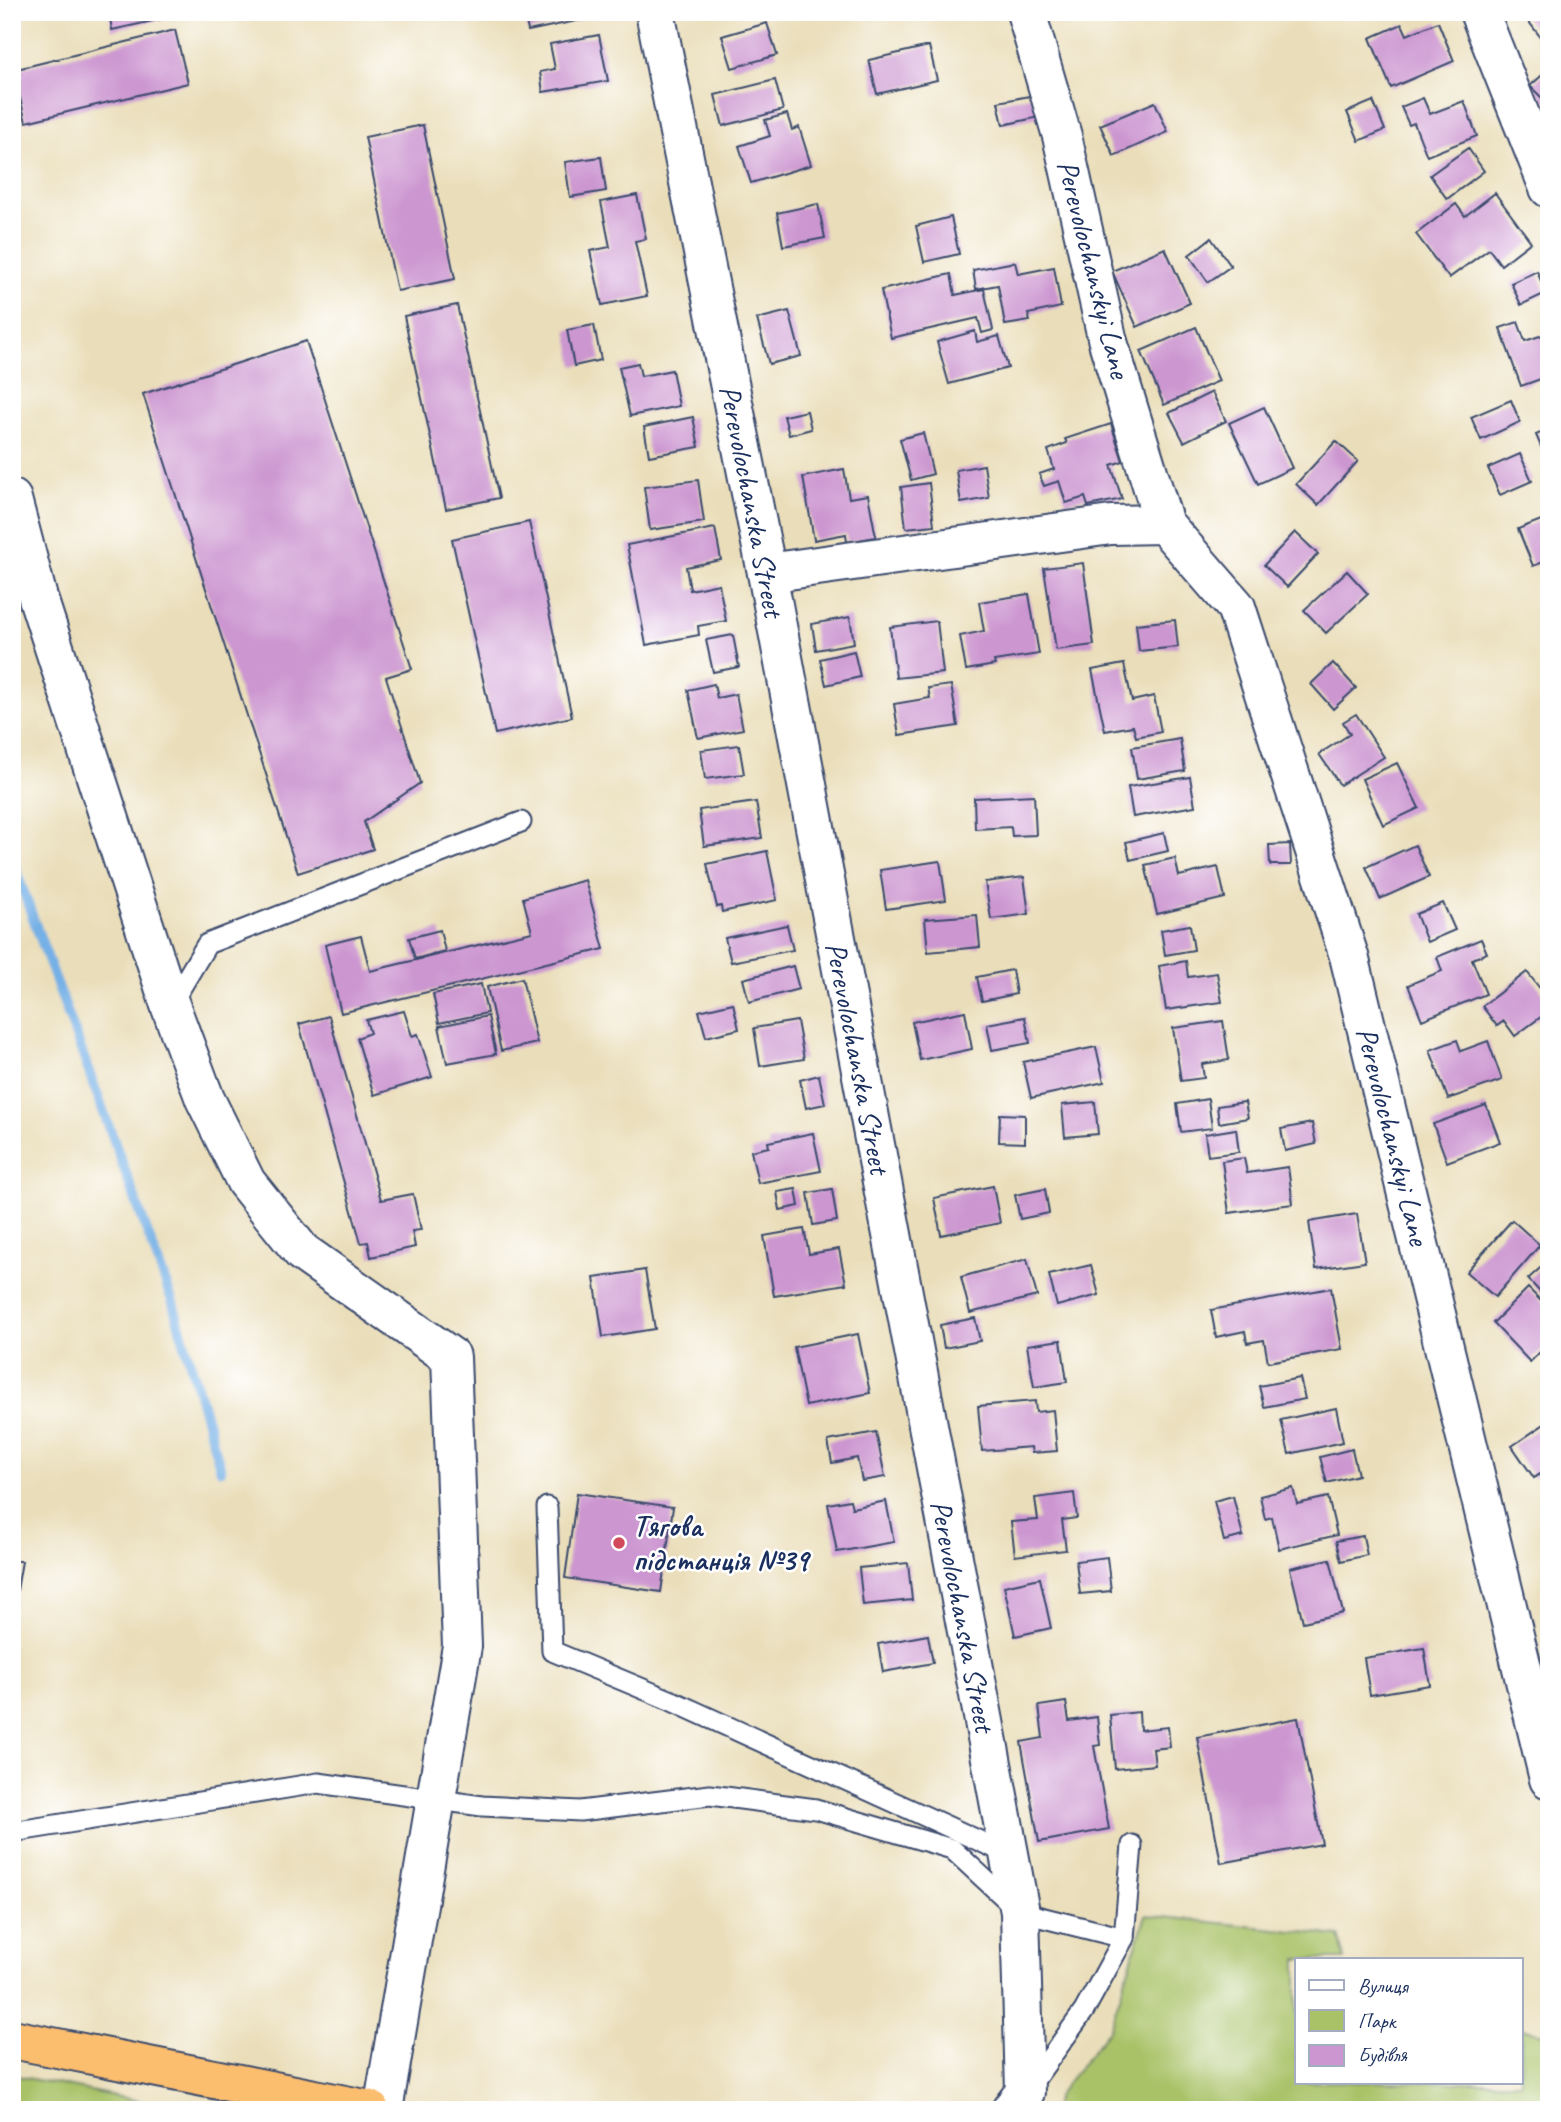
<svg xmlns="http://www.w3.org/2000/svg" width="1561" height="2122" font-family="Caveat,sans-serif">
	<rect width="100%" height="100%" fill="#fff"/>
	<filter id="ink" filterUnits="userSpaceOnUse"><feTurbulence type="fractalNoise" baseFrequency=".0143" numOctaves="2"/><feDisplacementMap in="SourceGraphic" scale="14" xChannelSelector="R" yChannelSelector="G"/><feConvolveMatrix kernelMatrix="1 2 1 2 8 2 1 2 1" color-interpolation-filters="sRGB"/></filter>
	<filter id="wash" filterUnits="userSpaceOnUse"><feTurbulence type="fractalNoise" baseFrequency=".00686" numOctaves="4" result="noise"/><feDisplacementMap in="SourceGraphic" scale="28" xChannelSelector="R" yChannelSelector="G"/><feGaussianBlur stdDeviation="1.57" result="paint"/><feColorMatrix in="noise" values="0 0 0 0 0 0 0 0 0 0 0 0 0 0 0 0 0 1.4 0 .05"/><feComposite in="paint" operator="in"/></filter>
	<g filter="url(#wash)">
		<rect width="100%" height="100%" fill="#eadeba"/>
		<g fill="#a9c267" stroke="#627862" stroke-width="2">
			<polygon points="1146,1915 1339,1936 1345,1959 1297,1959 1297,2082 1521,2082 1521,2029 1549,2035 1549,2110 1053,2110 1057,2096 1109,2030"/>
			<polygon points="12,2075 183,2110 12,2110"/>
		</g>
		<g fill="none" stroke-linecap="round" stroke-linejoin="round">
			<polyline stroke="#75b0e6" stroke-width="10" points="12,860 173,1303 221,1470"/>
		</g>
		<g id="blocks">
			<g fill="#cc96d0">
				<polygon points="109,12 161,12 162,19 112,30"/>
				<polygon points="524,12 579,12 581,20 528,31"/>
				<polygon points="1526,12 1549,12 1549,40 1545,43 1523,14"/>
				<polygon points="1438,22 1454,61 1391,88 1370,38 1402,24 1407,35"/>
				<polygon points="767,23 777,55 732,68 722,36"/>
				<polygon points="175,30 188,83 26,122 13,70"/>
				<polygon points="599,35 608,81 543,92 540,72 555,69 550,44"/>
				<polygon points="929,46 937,80 877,94 869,60"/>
				<polygon points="1549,69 1549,105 1530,86"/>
				<polygon points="775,80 783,110 723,126 715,95"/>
				<polygon points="1035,95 1039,117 1003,125 998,102"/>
				<polygon points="1423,98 1430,114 1464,101 1477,136 1427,156 1414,123 1409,125 1401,107"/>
				<polygon points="1373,101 1385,130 1359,141 1347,112"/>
				<polygon points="1155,102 1168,132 1114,156 1100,125"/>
				<polygon points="787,114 792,130 799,127 811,165 751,183 739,146 770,136 765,120"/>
				<polygon points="423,125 455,279 397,291 365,137"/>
				<polygon points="1468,148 1484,171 1447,199 1430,175"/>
				<polygon points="601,157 606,191 570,197 565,162"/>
				<polygon points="1495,193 1531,242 1501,265 1489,249 1449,278 1416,234 1456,204 1465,216"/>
				<polygon points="637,195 646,239 635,241 647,296 602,305 590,251 610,247 601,202"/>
				<polygon points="818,204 825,238 783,246 777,213"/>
				<polygon points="951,217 959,254 924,262 916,226"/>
				<polygon points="1211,238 1231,266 1208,282 1189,255"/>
				<polygon points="1165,248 1190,303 1137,327 1112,271"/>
				<polygon points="1015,262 1018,274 1054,267 1061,307 1028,314 1030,321 1005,325 998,285 976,289 973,270"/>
				<polygon points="1537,271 1546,293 1521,305 1511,283"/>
				<polygon points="951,274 955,295 984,289 993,330 982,333 978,318 891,338 881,290"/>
				<polygon points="457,305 499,498 446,509 404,316"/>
				<polygon points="789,311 801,356 769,364 757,319"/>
				<polygon points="1518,322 1525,341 1549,333 1549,376 1521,386 1500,328"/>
				<polygon points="594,325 601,360 574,366 567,330"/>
				<polygon points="1196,327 1219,381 1164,405 1141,351"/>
				<polygon points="975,331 977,342 999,336 1008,368 949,384 937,342"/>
				<polygon points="306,341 412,669 386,677 420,783 364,822 373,849 298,873 143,394"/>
				<polygon points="638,363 641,376 672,370 679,406 630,416 619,367"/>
				<polygon points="1212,392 1226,421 1184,442 1169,413"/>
				<polygon points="1511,400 1520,422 1481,440 1471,417"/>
				<polygon points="1264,407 1292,468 1258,484 1229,423"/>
				<polygon points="807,411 811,429 789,435 784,416"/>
				<polygon points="693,417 699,447 649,456 644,427"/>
				<polygon points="1111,424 1123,461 1111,465 1122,499 1088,506 1085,497 1066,503 1059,481 1044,486 1039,474 1054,469 1048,450 1067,443 1065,439"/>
				<polygon points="1549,429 1549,465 1536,435"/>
				<polygon points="923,433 933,474 911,480 900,439"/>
				<polygon points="1336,441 1358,461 1318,505 1296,484"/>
				<polygon points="1520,454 1532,481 1500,495 1488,468"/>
				<polygon points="984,465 989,498 961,503 956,470"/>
				<polygon points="844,469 849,498 868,495 876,537 847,542 846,534 814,540 803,477"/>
				<polygon points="698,480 704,522 650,530 644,487"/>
				<polygon points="929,483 934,525 906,528 901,487"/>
				<polygon points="1549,517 1549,560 1533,566 1518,529"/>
				<polygon points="529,522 572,717 495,734 452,539"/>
				<polygon points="715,528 721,560 686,567 690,590 719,584 726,621 698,626 699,635 646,645 627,545"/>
				<polygon points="1295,532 1318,554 1287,587 1264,565"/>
				<polygon points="1083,563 1094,645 1056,650 1044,568"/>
				<polygon points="1347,571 1368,594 1326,633 1304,610"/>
				<polygon points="1029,594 1039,654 994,661 995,665 966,670 960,636 984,631 979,602"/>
				<polygon points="850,617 854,643 816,650 812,624"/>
				<polygon points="1175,620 1178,647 1139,651 1136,624"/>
				<polygon points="937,621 943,673 896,678 890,627"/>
				<polygon points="733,635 739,667 713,672 706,640"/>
				<polygon points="854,651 860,677 826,685 820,659"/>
				<polygon points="1333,663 1356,688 1333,709 1311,684"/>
				<polygon points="1124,664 1132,701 1154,696 1161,732 1136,737 1133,726 1105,731 1092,670"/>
				<polygon points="714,684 717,698 736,694 743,729 698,738 688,690"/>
				<polygon points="951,685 958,726 899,735 894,704 930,698 928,688"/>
				<polygon points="1356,714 1384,757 1340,785 1319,754 1350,734 1343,722"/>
				<polygon points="1180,739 1185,771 1137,779 1132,747"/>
				<polygon points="739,745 744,774 705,779 701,750"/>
				<polygon points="1397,763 1419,808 1383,825 1362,779"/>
				<polygon points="1190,777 1195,806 1133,817 1128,787"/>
				<polygon points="1034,795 1036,835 1012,836 1011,827 975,829 974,798"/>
				<polygon points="756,802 762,838 704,846 699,810"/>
				<polygon points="1164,833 1168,851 1130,860 1126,842"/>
				<polygon points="1290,844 1291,865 1270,865 1269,845"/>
				<polygon points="1415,845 1429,877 1380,899 1366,867"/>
				<polygon points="767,851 777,900 722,912 721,906 717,907 707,864"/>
				<polygon points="1175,858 1179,876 1218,867 1225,898 1157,914 1145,865"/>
				<polygon points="940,861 946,900 886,909 880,870"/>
				<polygon points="1024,877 1029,914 991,919 985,882"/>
				<polygon points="585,880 604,949 341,1013 325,945 361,936 370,971 532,932 523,898"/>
				<polygon points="1443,903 1455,930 1427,942 1416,914"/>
				<polygon points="977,915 980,947 928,952 925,919"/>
				<polygon points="787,925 793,950 731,962 725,938"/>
				<polygon points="1190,925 1194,950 1165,955 1161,930"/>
				<polygon points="440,930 445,951 415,959 409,938"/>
				<polygon points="1481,939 1487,953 1472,959 1486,994 1422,1020 1408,985 1442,971 1437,957"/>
				<polygon points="1186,961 1188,977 1217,973 1222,1002 1166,1010 1159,966"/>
				<polygon points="793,966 799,989 749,1002 743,979"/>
				<polygon points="1012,970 1016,994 982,1001 977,977"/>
				<polygon points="1527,972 1549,1000 1549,1011 1515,1036 1504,1021 1497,1026 1482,1006"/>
				<polygon points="522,978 537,1043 501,1051 487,987"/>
				<polygon points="481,984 487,1013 439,1023 433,994"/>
				<polygon points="733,1003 739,1029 706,1037 699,1011"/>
				<polygon points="404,1011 412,1036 418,1034 432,1077 374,1095 357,1038 370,1033 366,1020"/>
				<polygon points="965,1011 972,1049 920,1060 912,1022"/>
				<polygon points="329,1016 381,1200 413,1194 421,1230 412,1231 415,1247 371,1257 368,1242 361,1243 299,1024"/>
				<polygon points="488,1016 496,1054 447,1063 439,1026"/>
				<polygon points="1025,1017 1030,1043 992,1050 987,1024"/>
				<polygon points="797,1021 804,1059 760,1066 754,1028"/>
				<polygon points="1223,1021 1229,1060 1202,1064 1204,1078 1181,1081 1173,1028"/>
				<polygon points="1457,1040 1461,1051 1488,1041 1502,1080 1448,1099 1430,1050"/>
				<polygon points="1096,1047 1104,1082 1031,1098 1023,1062"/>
				<polygon points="819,1075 825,1104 806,1108 800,1080"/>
				<polygon points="1208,1099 1212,1128 1181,1132 1177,1104"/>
				<polygon points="1095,1102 1098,1134 1065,1137 1062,1105"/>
				<polygon points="1245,1102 1248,1118 1219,1123 1217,1106"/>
				<polygon points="1486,1105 1500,1142 1447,1162 1433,1124"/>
				<polygon points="1000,1114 1025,1115 1025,1143 999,1142"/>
				<polygon points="1312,1123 1316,1144 1285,1151 1281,1129"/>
				<polygon points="1236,1129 1239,1152 1208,1156 1205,1134"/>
				<polygon points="813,1133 821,1171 758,1183 751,1151 769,1147 768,1142"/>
				<polygon points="1244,1158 1247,1173 1288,1167 1293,1204 1229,1213 1222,1161"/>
				<polygon points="993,1186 1000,1223 941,1235 934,1198"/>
				<polygon points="796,1189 799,1206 780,1210 777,1192"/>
				<polygon points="832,1189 837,1221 813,1225 808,1193"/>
				<polygon points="1045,1189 1049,1213 1020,1219 1015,1195"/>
				<polygon points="1357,1214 1365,1262 1316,1269 1309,1222"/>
				<polygon points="1512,1220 1540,1245 1495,1297 1466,1272"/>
				<polygon points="804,1229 809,1254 839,1249 846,1284 774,1296 764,1236"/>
				<polygon points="1027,1259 1037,1296 970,1313 961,1277"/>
				<polygon points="1549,1260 1549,1302 1528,1279"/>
				<polygon points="1091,1265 1099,1295 1057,1306 1049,1275"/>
				<polygon points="645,1270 655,1329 603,1337 594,1278"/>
				<polygon points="1331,1288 1342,1349 1268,1362 1264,1340 1247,1343 1245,1331 1216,1337 1211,1310"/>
				<polygon points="1528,1288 1549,1309 1549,1343 1530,1362 1493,1323"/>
				<polygon points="975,1318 980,1341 944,1348 940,1325"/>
				<polygon points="858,1334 870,1393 806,1406 794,1347"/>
				<polygon points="1061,1340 1067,1382 1034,1387 1027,1345"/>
				<polygon points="1300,1378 1305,1399 1264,1407 1259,1386"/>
				<polygon points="1035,1401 1036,1412 1053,1410 1057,1451 1032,1453 1031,1447 982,1451 978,1406"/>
				<polygon points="1336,1408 1343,1442 1289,1454 1281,1420"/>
				<polygon points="1549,1421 1549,1468 1534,1478 1512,1446"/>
				<polygon points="876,1432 885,1477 862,1481 857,1458 832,1463 828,1441"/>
				<polygon points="1352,1449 1358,1475 1327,1483 1320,1457"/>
				<polygon points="1293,1488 1297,1504 1328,1497 1337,1535 1279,1549 1272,1517 1265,1519 1260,1496"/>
				<polygon points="577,1493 673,1507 661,1592 565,1578"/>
				<polygon points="1074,1493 1077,1518 1062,1520 1066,1550 1015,1556 1011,1522 1038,1520 1035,1498"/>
				<polygon points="1233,1496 1243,1536 1224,1541 1214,1501"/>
				<polygon points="850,1500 852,1508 886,1501 894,1542 837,1552 828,1504"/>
				<polygon points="1363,1536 1367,1555 1341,1561 1336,1541"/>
				<polygon points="1107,1557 1111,1591 1080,1594 1076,1561"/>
				<polygon points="1330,1559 1343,1613 1303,1622 1290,1568"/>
				<polygon points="12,1561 22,1561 14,1608 12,1608"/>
				<polygon points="908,1563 912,1600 863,1605 859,1568"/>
				<polygon points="1040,1578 1051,1628 1015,1636 1004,1586"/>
				<polygon points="928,1635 933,1663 883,1672 878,1644"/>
				<polygon points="1424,1648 1430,1685 1370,1695 1364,1658"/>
				<polygon points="1066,1702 1069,1721 1097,1717 1100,1745 1094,1746 1109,1829 1039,1842 1021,1742 1043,1738 1039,1706"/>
				<polygon points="1139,1712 1140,1730 1168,1727 1170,1747 1153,1749 1155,1765 1115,1769 1110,1715"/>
				<polygon points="1298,1718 1322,1844 1221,1863 1197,1737"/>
			</g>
		</g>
	</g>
	<g filter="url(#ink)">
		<use href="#blocks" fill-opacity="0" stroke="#3a496c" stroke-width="2"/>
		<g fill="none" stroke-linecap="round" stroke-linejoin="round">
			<g stroke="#3a496c" stroke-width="23">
				<g id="lane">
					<polyline points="171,1004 207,944 521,822"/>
					<polyline points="547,1507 552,1651 672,1701 1008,1854"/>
					<polyline points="12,1832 318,1783 482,1806 580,1811 710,1795 816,1809 952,1849 1020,1912 1124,1938"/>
					<polyline points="1030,2086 1084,2011 1124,1938 1132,1845"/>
				</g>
			</g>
			<g stroke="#3a496c" stroke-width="42">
				<g id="street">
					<polyline points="655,12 767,573 1020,1912 1025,2092 1011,2110"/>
					<polyline points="1026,12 1062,136 1108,342 1164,524 1236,607 1349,956 1549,1779"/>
					<polyline points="1479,12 1549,188"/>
					<polyline points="12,499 38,598 170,1005 205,1099 246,1182 302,1252 451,1357 462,1646 383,2110"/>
					<polyline points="767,573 1111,525 1164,524"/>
				</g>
			</g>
			<g stroke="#3a496c" stroke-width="42">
				<polyline id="highway" points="12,2039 370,2110"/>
			</g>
			<use href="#lane" stroke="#fff" stroke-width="19"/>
			<use href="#street" stroke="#fff" stroke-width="38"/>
			<use href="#highway" stroke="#fbbd6e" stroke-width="38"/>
			<polyline stroke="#1b2f5e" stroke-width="2" points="12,2107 25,2110"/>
		</g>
	</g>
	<circle fill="#d1495b" stroke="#fff" stroke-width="2.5" cx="619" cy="1543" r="7"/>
	<g text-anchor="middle" stroke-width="5" stroke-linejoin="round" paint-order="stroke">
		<g font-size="30" fill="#1b2f5e" stroke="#fff">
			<text transform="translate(1094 269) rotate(76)" y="10">Perevolochanskyi Lane</text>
			<text transform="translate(752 501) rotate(79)" y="10">Perevolochanska Street</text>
			<text transform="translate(858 1058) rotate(79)" y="10">Perevolochanska Street</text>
			<text transform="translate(1393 1136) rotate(76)" y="10">Perevolochanskyi Lane</text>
			<text transform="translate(963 1616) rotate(79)" y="10">Perevolochanska Street</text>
		</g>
		<g font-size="30" font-weight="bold" fill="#1b2f5e" stroke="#fff" text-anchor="start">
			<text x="633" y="1536">Тягова<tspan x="633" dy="34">пiдстанцiя №39</tspan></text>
		</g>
	</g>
	<rect width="1561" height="2122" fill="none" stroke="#fff" stroke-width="42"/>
	<rect x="1295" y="1958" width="228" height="126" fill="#ffffff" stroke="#a4acbf" stroke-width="2"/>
	<rect x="1309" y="1980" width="35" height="10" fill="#ffffff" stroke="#a4acbf" stroke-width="2"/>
	<text x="1358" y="1993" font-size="21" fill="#1b2f5e">Вулиця</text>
	<rect x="1309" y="2010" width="35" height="21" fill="#a9c267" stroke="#a4acbf" stroke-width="2"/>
	<text x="1358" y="2028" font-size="21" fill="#1b2f5e">Парк</text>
	<rect x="1309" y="2045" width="35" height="21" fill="#cc96d0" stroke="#a4acbf" stroke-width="2"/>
	<text x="1358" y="2062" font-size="21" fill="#1b2f5e">Будівля</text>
</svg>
